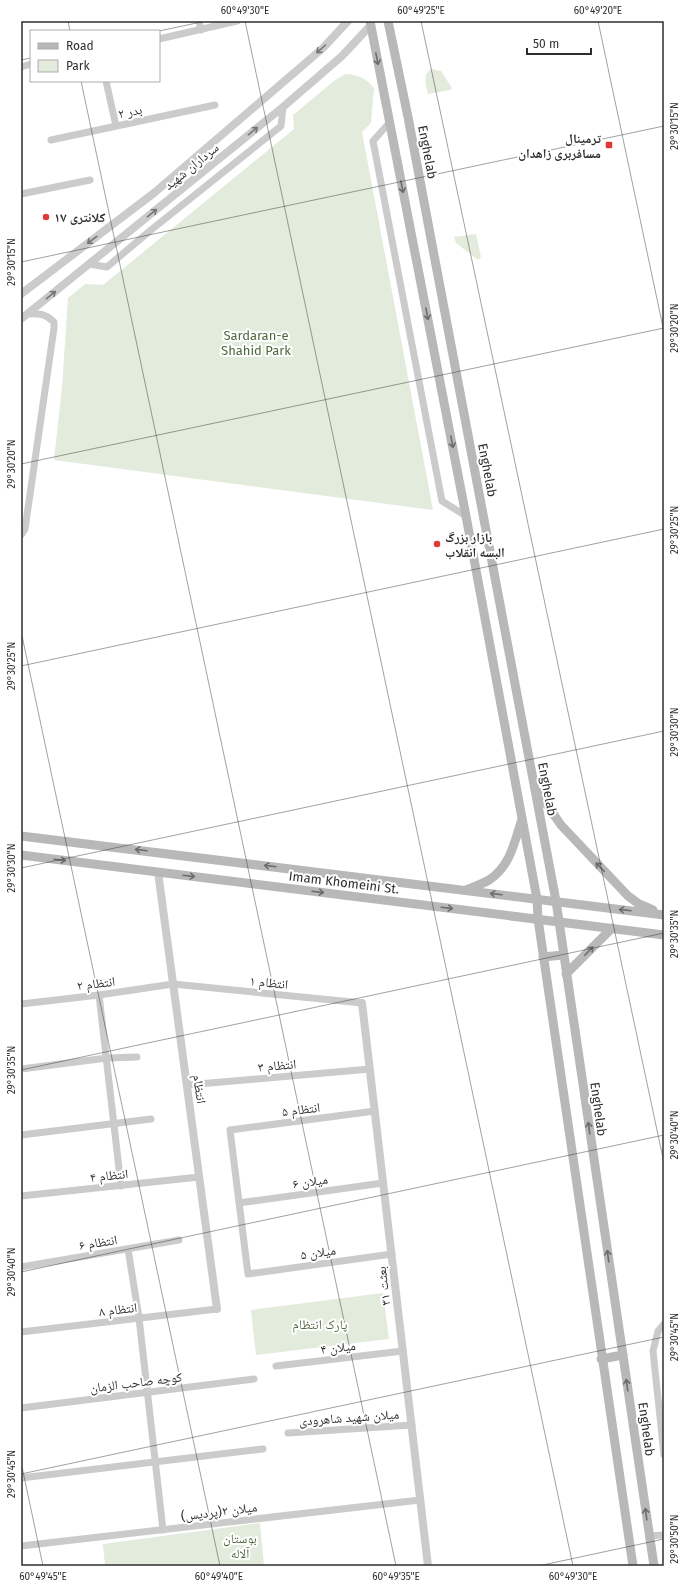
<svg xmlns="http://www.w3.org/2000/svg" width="685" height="1587" font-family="'Fira Sans','Noto Naskh Arabic',sans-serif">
	<rect width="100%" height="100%" fill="#fff"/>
	<g fill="#e3ebdc">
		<path d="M432 69 441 71 452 88 450 90 428 94C427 86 421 74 432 69Z"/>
		<path d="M345 74C357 74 367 79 374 88L371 123 362 132 433 510 54 460 62 387 68 298 85 284 103 285 294 129 293 115 334 81Z"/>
		<polygon points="476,234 481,257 478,260 456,243 454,237"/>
		<polygon points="383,1293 389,1339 256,1355 251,1310"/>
		<polygon points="260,1523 264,1566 105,1566 103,1544"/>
	</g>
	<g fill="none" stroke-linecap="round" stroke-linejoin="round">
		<g stroke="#cbcbcb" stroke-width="7">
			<polyline points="199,21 201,30"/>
			<polyline points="159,39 237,21"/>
			<polyline points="21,67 31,64"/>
			<polyline points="106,81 116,126"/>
			<polyline points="390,122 373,141 442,501 466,516"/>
			<polyline points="51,140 215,105"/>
			<polyline points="21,194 90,180"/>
			<polyline points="89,264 107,267 151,230 281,126 283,107"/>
			<path d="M21 535 25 529 54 328V322C46 314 39 313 28 314"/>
			<polyline points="99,995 121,1186"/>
			<polyline points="21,1004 99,995 173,984 362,1003"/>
			<polyline points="21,1069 107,1058 137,1057"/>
			<polyline points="187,1085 370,1069"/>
			<polyline points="375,1111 230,1130 248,1274 392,1254"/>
			<polyline points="21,1135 151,1119"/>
			<polyline points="21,1196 199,1177"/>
			<polyline points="239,1203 383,1183"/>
			<polyline points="128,1249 139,1318 163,1530"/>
			<polyline points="21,1267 179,1240"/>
			<polyline points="664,1324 658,1331 653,1351 664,1455"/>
			<polyline points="21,1332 217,1309"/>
			<polyline points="276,1366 403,1351"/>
			<polyline points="21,1408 254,1379"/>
			<polyline points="288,1433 412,1425"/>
			<polyline points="21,1478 263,1449"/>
			<polyline points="649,1536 664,1535"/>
			<polyline points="21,1546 420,1500"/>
		</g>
		<g stroke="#cbcbcb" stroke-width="8">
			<polyline points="21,294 154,193 323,48 348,21"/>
			<polyline points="21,319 283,107 342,56 371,25"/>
			<polyline points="158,872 217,1309"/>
			<polyline points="362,1003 428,1566"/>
		</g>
		<g stroke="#b8b8b8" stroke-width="9">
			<polyline points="370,21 466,516 537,899 538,919 633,1566"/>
			<polyline points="388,21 408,117 556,901 654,1566"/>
			<polyline points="538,792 561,825 628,896 639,904 653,910"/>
			<polyline points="21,836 664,915"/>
			<polyline points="21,855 664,935"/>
			<path d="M466 890C474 887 482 884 489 880 510 866 514 844 521 822"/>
			<polyline points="543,957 563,955"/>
			<polyline points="566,974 612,928"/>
			<polyline points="601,1359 623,1355"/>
		</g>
	</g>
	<defs><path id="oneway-shaft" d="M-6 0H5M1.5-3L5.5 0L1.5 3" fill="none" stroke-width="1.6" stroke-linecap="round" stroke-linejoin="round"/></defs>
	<g stroke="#757575">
		<use href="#oneway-shaft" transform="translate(321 49) rotate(138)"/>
		<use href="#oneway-shaft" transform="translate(253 131) rotate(-39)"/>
		<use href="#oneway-shaft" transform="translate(152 213) rotate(-39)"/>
		<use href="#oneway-shaft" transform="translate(92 240) rotate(143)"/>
		<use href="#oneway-shaft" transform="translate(51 295) rotate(-39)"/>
	</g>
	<g stroke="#6c6c6c">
		<use href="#oneway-shaft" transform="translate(377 59) rotate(79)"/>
		<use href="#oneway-shaft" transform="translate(402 187) rotate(79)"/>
		<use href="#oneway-shaft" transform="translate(427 314) rotate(79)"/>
		<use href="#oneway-shaft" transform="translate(452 442) rotate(79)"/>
		<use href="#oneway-shaft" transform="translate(141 850) rotate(-173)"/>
		<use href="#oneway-shaft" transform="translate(60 860) rotate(7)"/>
		<use href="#oneway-shaft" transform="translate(270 866) rotate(-173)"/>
		<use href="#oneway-shaft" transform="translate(600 867) rotate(-134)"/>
		<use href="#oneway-shaft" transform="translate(189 876) rotate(7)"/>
		<use href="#oneway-shaft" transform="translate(318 892) rotate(7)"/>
		<use href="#oneway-shaft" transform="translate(496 894) rotate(-173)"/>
		<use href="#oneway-shaft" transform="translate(447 908) rotate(7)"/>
		<use href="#oneway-shaft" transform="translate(625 910) rotate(-173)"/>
		<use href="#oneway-shaft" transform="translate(589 951) rotate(-45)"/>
		<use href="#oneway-shaft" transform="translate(589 1128) rotate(-98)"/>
		<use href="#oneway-shaft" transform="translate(608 1256) rotate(-98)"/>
		<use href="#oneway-shaft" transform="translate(627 1385) rotate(-98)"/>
		<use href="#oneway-shaft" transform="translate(646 1514) rotate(-98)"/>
	</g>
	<path fill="none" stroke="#2e2e2e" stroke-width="1" stroke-opacity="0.45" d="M68 21 70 31M245 21 573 1566M421 21 664 1163M598 21 664 332M159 31 206 21M21 60 31 58M81 81 396 1566M21 262 664 126M21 464 664 328M21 631 220 1566M21 666 664 529M21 868 664 731M21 1070 664 933M21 1272 664 1135M21 1462 43 1566M21 1474 664 1337M538 1566 664 1539"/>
	<g fill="#de383a" stroke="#fff" stroke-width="1.5">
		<rect x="605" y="141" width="8" height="8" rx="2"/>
		<circle cx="46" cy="217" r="4"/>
		<circle cx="437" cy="544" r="4"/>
	</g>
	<g text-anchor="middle" stroke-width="4" stroke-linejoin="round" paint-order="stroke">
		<g font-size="13" fill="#2e2e2e" stroke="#fff">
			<text transform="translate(130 111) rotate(-12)" y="5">بدر ۲</text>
			<text transform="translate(428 152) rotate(79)" y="5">Enghelab</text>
			<text transform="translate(191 166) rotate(-39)" y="5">سرداران شهید</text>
			<text transform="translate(488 470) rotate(79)" y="5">Enghelab</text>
			<text transform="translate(548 789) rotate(79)" y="5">Enghelab</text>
			<text transform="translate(344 882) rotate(7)" y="5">Imam Khomeini St.</text>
			<text transform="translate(269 982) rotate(6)" y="5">انتظام ۱</text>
			<text transform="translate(96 983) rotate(-7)" y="5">انتظام ۲</text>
			<text transform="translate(277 1065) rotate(-5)" y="5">انتظام ۳</text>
			<text transform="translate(200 1089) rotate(82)" y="5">انتظام</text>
			<text transform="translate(301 1109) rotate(-7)" y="5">انتظام ۵</text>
			<text transform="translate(599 1109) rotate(82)" y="5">Enghelab</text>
			<text transform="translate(109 1175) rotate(-6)" y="5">انتظام ۴</text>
			<text transform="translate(310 1181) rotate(-8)" y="5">میلان ۶</text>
			<text transform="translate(98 1242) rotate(-9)" y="5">انتظام ۶</text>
			<text transform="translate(318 1252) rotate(-8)" y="5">میلان ۵</text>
			<text transform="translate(383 1286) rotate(-97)" y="5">بعثت ۳۱</text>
			<text transform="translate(118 1309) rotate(-7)" y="5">انتظام ۸</text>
			<text transform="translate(338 1347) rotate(-7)" y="5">میلان ۴</text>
			<text transform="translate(136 1382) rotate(-7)" y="5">کوچه صاحب الزمان</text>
			<text transform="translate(349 1417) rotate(-4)" y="5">میلان شهید شاهرودی</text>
			<text transform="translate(647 1429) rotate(82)" y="5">Enghelab</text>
			<text transform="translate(219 1511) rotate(-7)" y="5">میلان ۲(پردیس)</text>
		</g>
		<g font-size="13" font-weight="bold" fill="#2e2e2e" stroke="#fff" text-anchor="start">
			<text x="601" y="143" text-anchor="end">ترمینال<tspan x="601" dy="15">مسافربری زاهدان</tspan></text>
			<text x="54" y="222">کلانتری ۱۷</text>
			<text x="445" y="542">بازار بزرگ<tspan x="445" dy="15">البسه انقلاب</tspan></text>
		</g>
		<g font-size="13" fill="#4f683d" stroke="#fff">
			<text x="256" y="340">Sardaran-e<tspan x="256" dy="15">Shahid Park</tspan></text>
			<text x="320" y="1329">پارک انتظام</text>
			<text x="240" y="1543">بوستان<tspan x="240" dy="15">آلاله</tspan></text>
		</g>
	</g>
	<rect width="685" height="1587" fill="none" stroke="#ffffff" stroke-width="44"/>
	<rect x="30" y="30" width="130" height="52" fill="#ffffff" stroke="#ababab"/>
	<rect x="38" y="43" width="20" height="6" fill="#b8b8b8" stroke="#ababab"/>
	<text x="66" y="50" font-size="12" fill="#2e2e2e">Road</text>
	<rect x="38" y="60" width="20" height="12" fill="#e3ebdc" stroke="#ababab"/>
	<text x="66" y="70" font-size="12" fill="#2e2e2e">Park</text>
	<path d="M527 48v6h64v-6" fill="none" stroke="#2e2e2e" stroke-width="2"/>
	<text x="533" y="48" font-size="12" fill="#2e2e2e" stroke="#ffffff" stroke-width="3" paint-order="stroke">50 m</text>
	<rect x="22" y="22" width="641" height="1543" fill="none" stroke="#2e2e2e" stroke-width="1.5"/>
	<g font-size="10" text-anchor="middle" fill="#2e2e2e">
		<text x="245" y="14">60°49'30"E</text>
		<text x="421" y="14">60°49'25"E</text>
		<text x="598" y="14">60°49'20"E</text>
		<text transform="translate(674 126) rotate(-90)" y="4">29°30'15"N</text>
		<text transform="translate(11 262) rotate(-90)" y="4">29°30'15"N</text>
		<text transform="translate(674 328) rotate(-90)" y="4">29°30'20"N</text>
		<text transform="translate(11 464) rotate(-90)" y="4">29°30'20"N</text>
		<text transform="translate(674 530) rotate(-90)" y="4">29°30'25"N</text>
		<text transform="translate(11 666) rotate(-90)" y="4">29°30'25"N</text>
		<text transform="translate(674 732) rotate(-90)" y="4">29°30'30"N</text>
		<text transform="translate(11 868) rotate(-90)" y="4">29°30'30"N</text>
		<text transform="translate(674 934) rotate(-90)" y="4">29°30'35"N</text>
		<text transform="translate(11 1070) rotate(-90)" y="4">29°30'35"N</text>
		<text transform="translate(674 1135) rotate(-90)" y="4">29°30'40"N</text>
		<text transform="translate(11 1272) rotate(-90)" y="4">29°30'40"N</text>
		<text transform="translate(674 1337) rotate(-90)" y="4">29°30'45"N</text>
		<text transform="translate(11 1474) rotate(-90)" y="4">29°30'45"N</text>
		<text transform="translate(674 1539) rotate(-90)" y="4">29°30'50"N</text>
		<text x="43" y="1580">60°49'45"E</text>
		<text x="219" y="1580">60°49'40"E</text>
		<text x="396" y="1580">60°49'35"E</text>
		<text x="573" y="1580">60°49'30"E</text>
	</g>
</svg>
